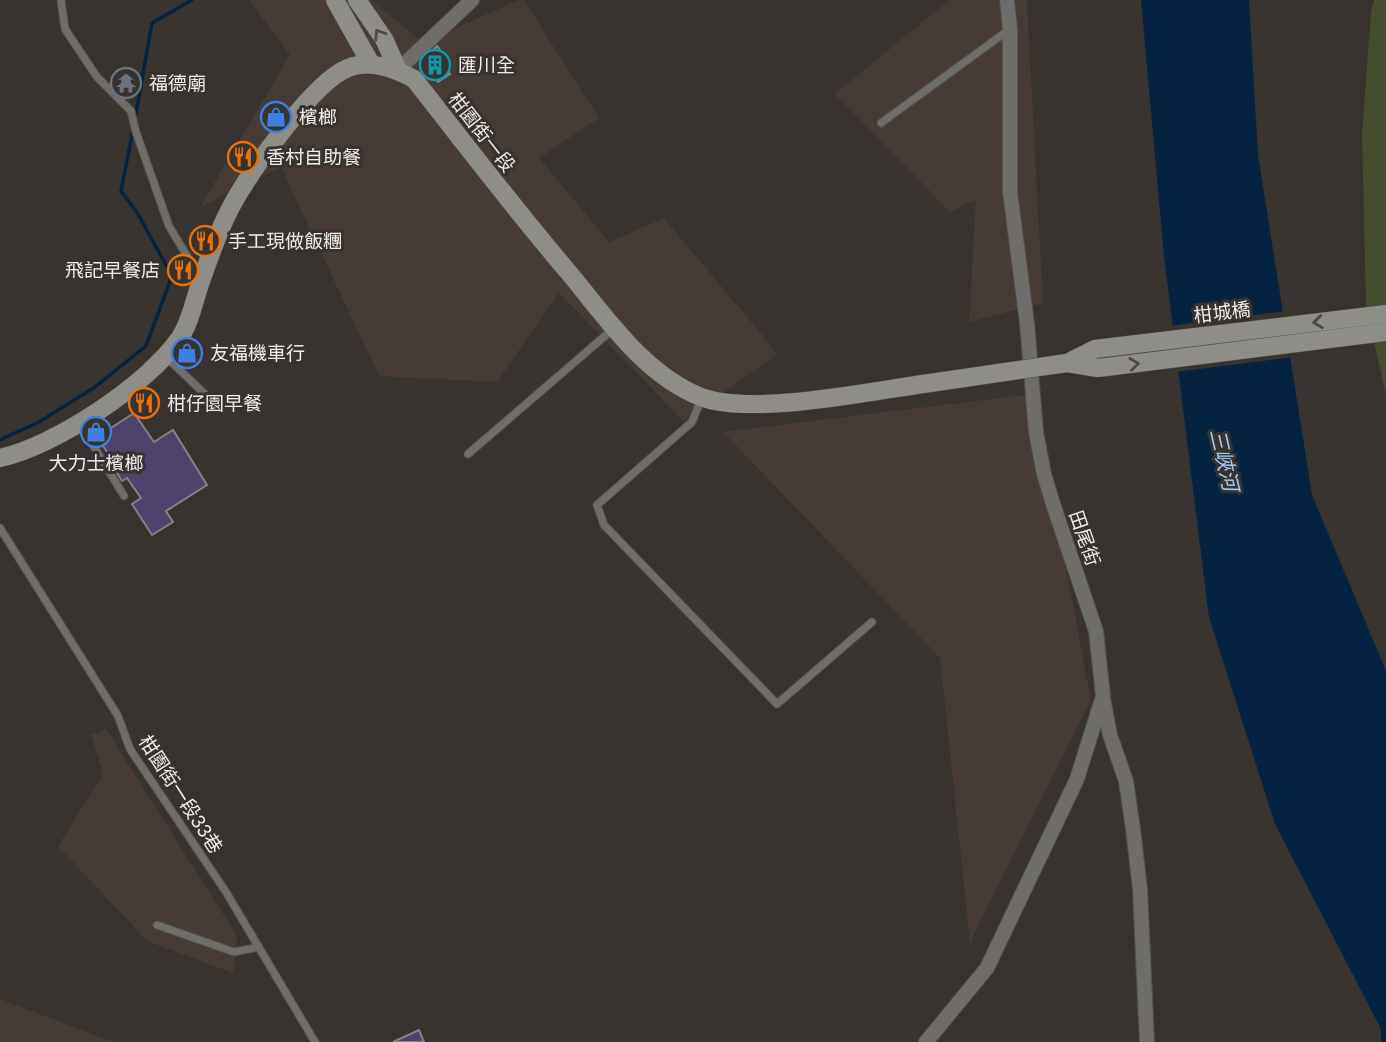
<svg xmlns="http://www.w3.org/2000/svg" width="1386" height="1042" font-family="Lato,'Noto Sans TC',sans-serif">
	<rect width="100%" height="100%" fill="#38332f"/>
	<g fill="#463b35">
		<polygon points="249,0 371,0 423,42 519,0 524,0 599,118 539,158 609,242 664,218 778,354 683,421 559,293 497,382 379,376 281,167 200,207 290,55"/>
		<polygon points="949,0 1027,0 1043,303 969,322 976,199 950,212 835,94"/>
		<polygon points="1033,394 1091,700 970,942 940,658 723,432"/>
		<polygon points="106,729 237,936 233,973 147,941 58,846 103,774 91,735"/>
		<polygon points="0,999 113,1042 0,1042"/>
	</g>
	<polygon fill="#454c30" points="1374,0 1386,0 1386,395 1366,306 1362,135 1371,12"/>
	<polygon fill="#032340" points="1141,0 1249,0 1258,155 1312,495 1386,671 1386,1042 1381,1042 1381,1029 1275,824 1209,617 1164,256"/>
	<polygon fill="#38332f" points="1286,311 1294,357 1175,372 1169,326"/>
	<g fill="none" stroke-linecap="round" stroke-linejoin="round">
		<g stroke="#032340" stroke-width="3.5">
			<polyline points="135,119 152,23 192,0"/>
			<polyline points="0,440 39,422 95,387 146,346 172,276 138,214 121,191 133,130"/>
		</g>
	</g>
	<g fill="#4d436b" stroke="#838288" stroke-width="2">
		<polygon points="437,46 444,55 439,59 450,74 438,82 427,68 428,61 432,58 429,54"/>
		<polygon points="134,413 154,442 173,430 207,485 166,511 173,522 152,535 132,504 141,498 127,478 122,481 114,468 117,467 97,437"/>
		<polygon points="419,1030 424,1042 393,1042"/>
	</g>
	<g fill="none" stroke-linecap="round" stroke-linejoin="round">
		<g stroke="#55504d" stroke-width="9">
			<g id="lane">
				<polyline points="61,0 65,29 97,77 131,111 136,132 169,226 199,276"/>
				<polyline points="881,123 1010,29"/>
				<polyline points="166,357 209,398"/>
				<polyline points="702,397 692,422 597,505 604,525 777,704 872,622"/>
				<polyline points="79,422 124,496"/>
				<polyline points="468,454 613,329"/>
				<polyline points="0,528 118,716 130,749 226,892 315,1042"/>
				<polyline points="157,925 234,952 259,947"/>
			</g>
		</g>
		<g stroke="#55504d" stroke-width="16">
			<g id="street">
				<polyline points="398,70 472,0"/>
				<polyline points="1103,698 1110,735 1126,781 1133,829 1140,889 1147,1042"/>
				<polyline points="926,1042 987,968 1077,779 1103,696 1096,631 1054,507 1044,474 1036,432 1027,323 1010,192 1010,29 1007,0"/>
			</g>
		</g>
		<g stroke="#55504d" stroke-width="19">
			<g id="secondary">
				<polyline points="335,0 371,64"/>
				<polyline points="357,0 384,39 398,70"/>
				<polyline points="1067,363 1095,349 1386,314"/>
				<polyline points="1067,363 1098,368 1386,332"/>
				<path d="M0 458C55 446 147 385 179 339 190 324 194 301 200 284 209 258 219 229 232 205 250 172 314 81 348 68 370 59 395 69 414 79 466 145 516 211 570 274 607 319 645 375 701 397 751 416 867 392 923 384"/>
			</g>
		</g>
		<use href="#lane" stroke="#6e6d6a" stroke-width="7"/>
		<use href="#street" stroke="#6e6d6a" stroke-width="14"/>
		<use href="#secondary" stroke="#8e8d88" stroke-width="18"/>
		<g stroke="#55504d" stroke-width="19" stroke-linecap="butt">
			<polyline id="secondary-bridge" points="923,384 1067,363"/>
		</g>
		<use href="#secondary-bridge" stroke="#8e8d88" stroke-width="18"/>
	</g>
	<defs><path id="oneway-chevron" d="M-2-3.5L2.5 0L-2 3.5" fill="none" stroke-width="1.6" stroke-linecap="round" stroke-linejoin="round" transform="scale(1.75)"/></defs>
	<g stroke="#4e4a45">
		<use href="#oneway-chevron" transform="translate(379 34) rotate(-122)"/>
		<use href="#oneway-chevron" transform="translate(1318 322) rotate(173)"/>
		<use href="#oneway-chevron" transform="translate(1134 364) rotate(-7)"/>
	</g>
	<defs>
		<g id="building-ring" transform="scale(1.575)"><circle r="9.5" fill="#38332f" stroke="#0f9aa8" stroke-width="1.5"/><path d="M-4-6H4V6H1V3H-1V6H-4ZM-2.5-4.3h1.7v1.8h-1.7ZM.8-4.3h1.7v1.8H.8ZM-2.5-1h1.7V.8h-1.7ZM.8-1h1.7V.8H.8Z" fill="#0f9aa8"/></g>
		<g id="temple-ring" transform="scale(1.575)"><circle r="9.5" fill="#38332f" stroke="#6b7280" stroke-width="1.5"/><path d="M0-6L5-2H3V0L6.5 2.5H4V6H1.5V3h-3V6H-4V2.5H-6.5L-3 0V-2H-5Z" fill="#6b7280"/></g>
		<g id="shop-ring" transform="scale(1.575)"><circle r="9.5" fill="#38332f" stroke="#3f7fe0" stroke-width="1.5"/><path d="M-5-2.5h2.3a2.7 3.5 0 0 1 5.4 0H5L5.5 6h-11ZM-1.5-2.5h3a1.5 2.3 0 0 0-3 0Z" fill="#3f7fe0"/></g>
		<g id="restaurant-ring" transform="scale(1.575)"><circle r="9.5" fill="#38332f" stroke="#e8710a" stroke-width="1.5"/><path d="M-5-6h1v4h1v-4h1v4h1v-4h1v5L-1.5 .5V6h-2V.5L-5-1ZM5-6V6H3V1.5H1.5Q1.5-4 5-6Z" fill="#e8710a"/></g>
	</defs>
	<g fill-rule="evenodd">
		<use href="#building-ring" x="435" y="65"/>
		<use href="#temple-ring" x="126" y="83"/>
		<use href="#shop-ring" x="276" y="117"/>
		<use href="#restaurant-ring" x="243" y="157"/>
		<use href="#restaurant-ring" x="205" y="241"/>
		<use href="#restaurant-ring" x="183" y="270"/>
		<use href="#shop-ring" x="187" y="353"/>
		<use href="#restaurant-ring" x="144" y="403"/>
		<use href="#shop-ring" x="96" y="432"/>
	</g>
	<g text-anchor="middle" stroke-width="6" stroke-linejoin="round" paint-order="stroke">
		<g font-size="19" fill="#efebe9" stroke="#38332f" text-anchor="start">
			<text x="458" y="72">匯川全</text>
			<text x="149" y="90">福德廟</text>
			<text x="299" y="124">檳榔</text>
			<text x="266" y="164">香村自助餐</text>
			<text x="228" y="248">手工現做飯糰</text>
			<text x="160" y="277" text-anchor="end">飛記早餐店</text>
			<text x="210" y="360">友福機車行</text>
			<text x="167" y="410">柑仔園早餐</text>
			<text x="96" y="470" text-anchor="middle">大力士檳榔</text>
		</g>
		<g font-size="19" fill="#efebe9" stroke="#38332f">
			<text transform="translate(482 132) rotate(52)" y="7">柑園街一段</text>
			<text transform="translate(1222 312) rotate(-7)" y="7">柑城橋</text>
			<text transform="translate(1085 538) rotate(71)" y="7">田尾街</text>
			<text transform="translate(181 794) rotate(57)" y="7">柑園街一段33巷</text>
		</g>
		<g font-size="21" font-style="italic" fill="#a1cbf7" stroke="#38332f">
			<text transform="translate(1224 460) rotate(77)" y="7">三峽河</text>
		</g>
	</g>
</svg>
